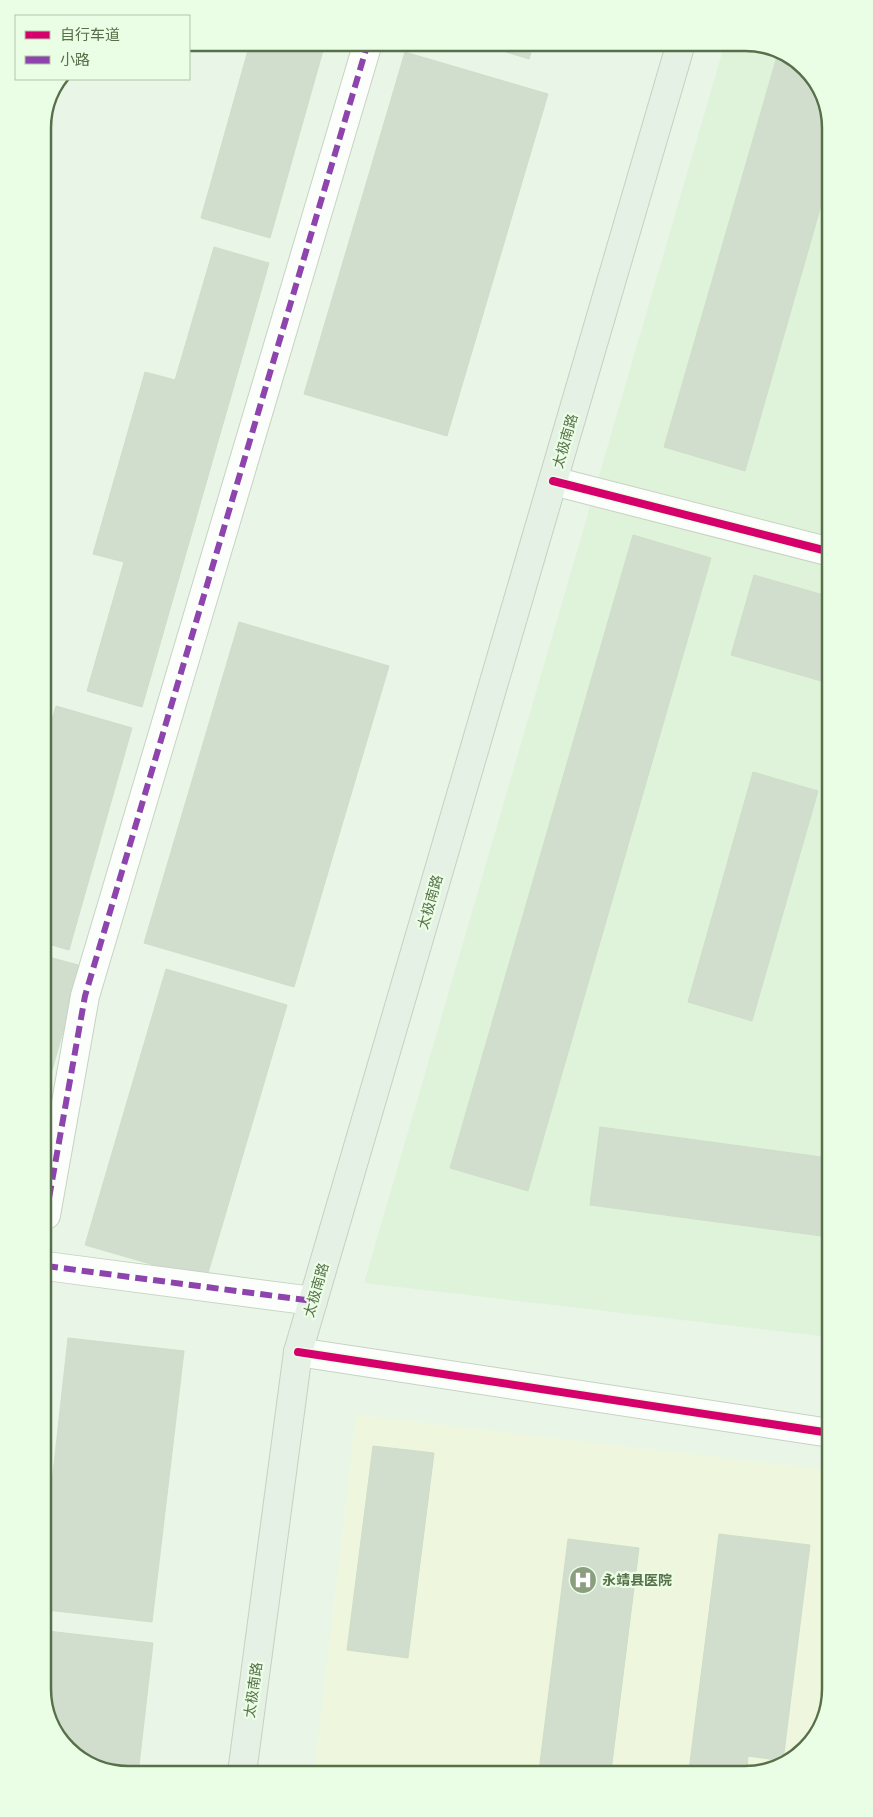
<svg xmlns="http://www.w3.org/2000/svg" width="873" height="1817" font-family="'PT Sans Narrow','Noto Sans SC',sans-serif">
	<rect width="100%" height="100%" fill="#e9f5e7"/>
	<polygon fill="#dff3da" points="725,43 751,43 797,60 826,100 829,1337 364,1283"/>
	<polygon fill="#eef7dd" points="356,1415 830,1470 830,1689 813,1741 773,1770 314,1773"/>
	<g fill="#d1decd" stroke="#cfddc9">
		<polygon points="483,45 533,45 529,59"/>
		<polygon points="249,47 324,47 270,238 201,218"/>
		<polygon points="405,52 548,94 447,436 304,394"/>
		<polygon points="778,53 797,60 826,100 826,188 745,471 664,447"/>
		<polygon points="214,247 269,263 142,707 87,691 124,562 93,554 145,372 175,380"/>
		<polygon points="633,535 711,558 528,1191 450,1168"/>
		<polygon points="754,575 827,596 828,683 731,655"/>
		<polygon points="239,622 389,666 294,987 144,943"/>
		<polygon points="56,706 132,728 69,950 45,943 44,747"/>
		<polygon points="753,772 818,791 752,1021 688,1002"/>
		<polygon points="45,956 82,966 48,1084 45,1083"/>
		<polygon points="166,969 287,1005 206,1280 85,1245"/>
		<polygon points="600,1127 829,1158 829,1237 590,1205"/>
		<polygon points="68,1338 184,1351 152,1622 47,1610 47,1528"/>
		<polygon points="373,1446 434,1453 408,1658 347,1650"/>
		<polygon points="719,1534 810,1545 783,1761 748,1756 747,1770 689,1770"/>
		<polygon points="568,1539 639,1548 611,1771 539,1771"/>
		<polygon points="47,1631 153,1643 138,1774 122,1774 76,1757 47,1717"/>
	</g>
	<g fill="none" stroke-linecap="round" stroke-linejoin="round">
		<g stroke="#c7d3c2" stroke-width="30">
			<g id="minor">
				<polyline points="553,481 827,551"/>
				<polyline points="46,1215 85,996 367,46"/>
				<polyline points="46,1266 313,1301"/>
				<polyline points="298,1352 830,1433"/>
			</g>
		</g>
		<g stroke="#c6d1c1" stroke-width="30">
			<polyline id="major" points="242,1773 298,1352 681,43"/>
		</g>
		<use href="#minor" stroke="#fcfefb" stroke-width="28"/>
		<use href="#major" stroke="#e5f1e4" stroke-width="28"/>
		<g stroke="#8e44ad" stroke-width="6" stroke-dasharray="12 6" stroke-linecap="butt">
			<polyline points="46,1215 85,996 367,46"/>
			<polyline points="46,1266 313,1301"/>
		</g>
		<g stroke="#eafee6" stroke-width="11">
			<g id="cycleway">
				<polyline points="553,481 827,551"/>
				<polyline points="298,1352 830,1433"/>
			</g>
		</g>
		<use href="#cycleway" stroke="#d6006c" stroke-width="8"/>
	</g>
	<defs>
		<g id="hospital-disc" transform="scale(1.4375)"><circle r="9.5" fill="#8b9f80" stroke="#eafee6"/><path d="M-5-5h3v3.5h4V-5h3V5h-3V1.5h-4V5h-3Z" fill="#fff"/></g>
	</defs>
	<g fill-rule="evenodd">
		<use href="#hospital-disc" x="583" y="1580"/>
	</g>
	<g text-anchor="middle" stroke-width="4.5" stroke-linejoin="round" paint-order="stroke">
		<g font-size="14" fill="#587049" stroke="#eafee6">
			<text transform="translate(565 441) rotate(-74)" y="5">太极南路</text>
			<text transform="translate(430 902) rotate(-74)" y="5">太极南路</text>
			<text transform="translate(316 1290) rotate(-74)" y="5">太极南路</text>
			<text transform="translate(253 1690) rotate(-82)" y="5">太极南路</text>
		</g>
		<g font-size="14" font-weight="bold" fill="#587049" stroke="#eafee6" text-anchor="start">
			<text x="602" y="1585">永靖县医院</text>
		</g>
	</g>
	<path d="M0 0H873V1817H0ZM128 51H745A77 77 0 0 1 822 128V1689A77 77 0 0 1 745 1766H128A77 77 0 0 1 51 1689V128A77 77 0 0 1 128 51Z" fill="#eafee6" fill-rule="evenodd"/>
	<path fill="none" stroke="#587049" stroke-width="2.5" d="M128 51H745A77 77 0 0 1 822 128V1689A77 77 0 0 1 745 1766H128A77 77 0 0 1 51 1689V128A77 77 0 0 1 128 51Z"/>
	<rect x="15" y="15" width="175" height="65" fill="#eafee6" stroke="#b0c5a7"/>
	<rect x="25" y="31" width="25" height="8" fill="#d6006c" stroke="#b0c5a7"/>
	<text x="60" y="40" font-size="15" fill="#587049">自行车道</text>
	<rect x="25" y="56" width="25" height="8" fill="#8e44ad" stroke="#b0c5a7"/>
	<text x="60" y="65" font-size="15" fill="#587049">小路</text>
</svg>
